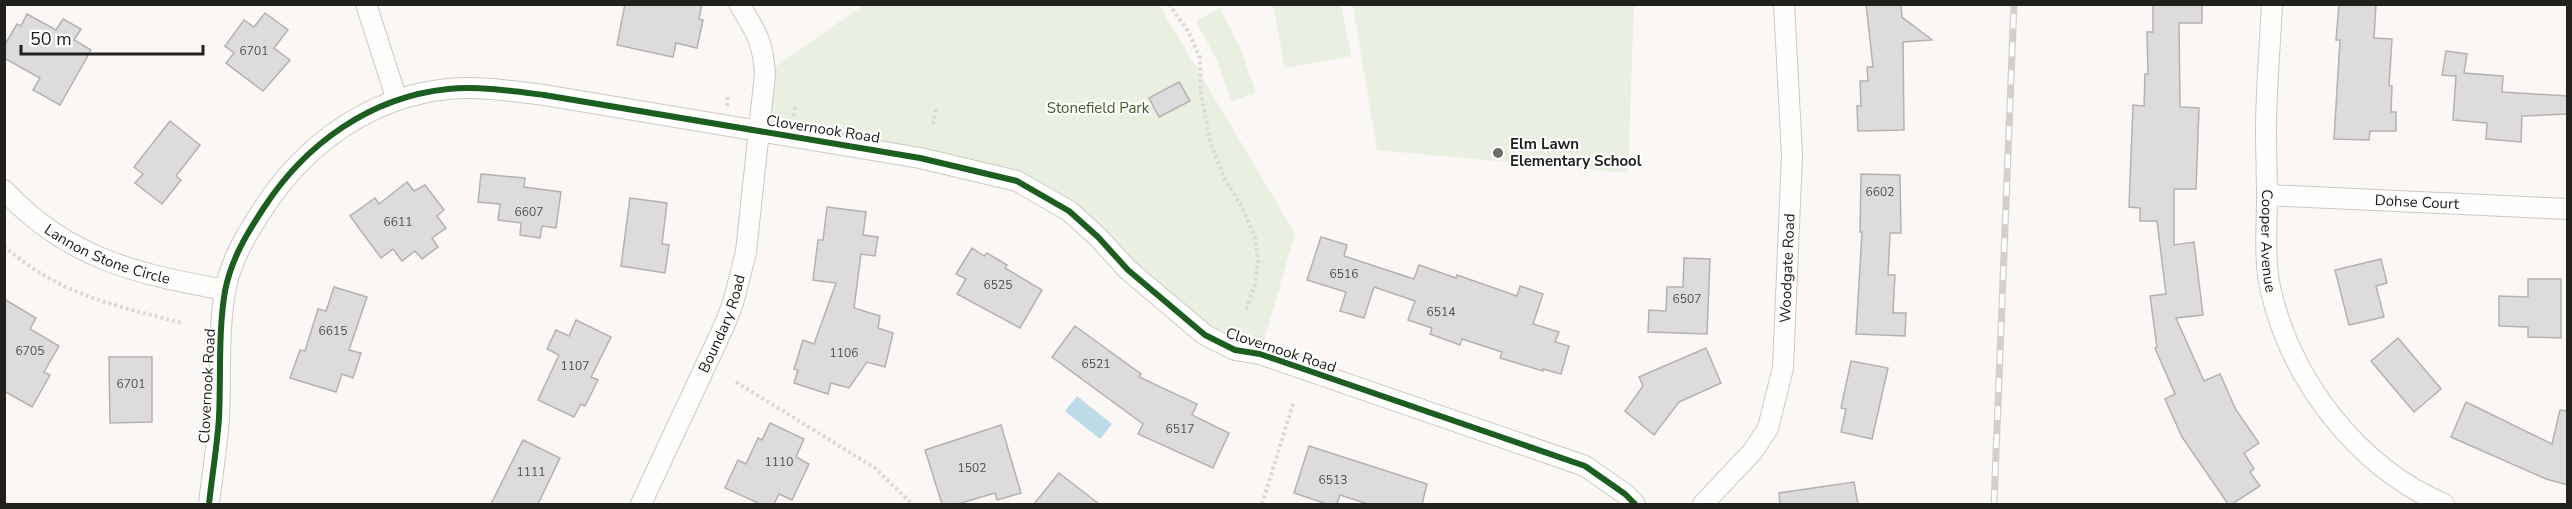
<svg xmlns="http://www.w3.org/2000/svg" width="2572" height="509" font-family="'Nunito Sans',sans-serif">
	<rect width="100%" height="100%" fill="#faf7f4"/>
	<g fill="#e9efe1">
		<polygon points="864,5 1159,5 1295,233 1260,354 1235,350 1017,181 759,131 765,74"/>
		<polygon points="1273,5 1341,5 1351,56 1285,68"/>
		<polygon points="1353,5 1634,5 1628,173 1377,150"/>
		<polygon points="1220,8 1240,47 1256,93 1231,101 1218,63 1196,21"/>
	</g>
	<polygon fill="#bcdbe6" points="1077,396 1112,424 1100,439 1065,411"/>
	<g fill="#dddbdb" stroke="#b4b1b1" stroke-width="1.5">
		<polygon points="625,4 702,4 699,19 703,20 697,48 676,43 673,57 617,45"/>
		<polygon points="1866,4 1901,4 1902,17 1932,40 1903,42 1904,130 1858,131 1857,106 1861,106 1860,81 1868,81 1867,67 1873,67"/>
		<polygon points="2153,4 2202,4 2202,23 2179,23 2180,107 2199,108 2196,189 2174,189 2174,245 2194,242 2203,315 2176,318 2204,381 2220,374 2236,410 2259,443 2244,453 2254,469 2250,472 2260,486 2232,504 2228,504 2182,437 2165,399 2175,394 2155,348 2157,347 2150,296 2166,294 2157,221 2140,221 2140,208 2129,207 2133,105 2144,106 2145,74 2148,74 2147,32 2153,32"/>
		<polygon points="2339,4 2376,4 2374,38 2392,39 2389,86 2392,86 2391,112 2396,112 2396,131 2370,131 2369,140 2334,139 2340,40 2336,40"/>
		<polygon points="265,13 288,30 274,48 290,60 263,91 226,63 234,53 225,46 244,20 254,27"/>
		<polygon points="27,14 56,30 63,19 81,29 74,40 91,50 60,105 33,90 40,78 4,58 4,46 17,24 21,26"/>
		<polygon points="2446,51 2467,54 2464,73 2503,76 2502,92 2568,96 2568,114 2522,116 2521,142 2486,139 2487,123 2453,120 2456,76 2442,75"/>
		<polygon points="1179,82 1190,101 1159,117 1149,98"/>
		<polygon points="170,121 200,145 176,176 181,180 162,204 135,183 143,174 134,167"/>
		<polygon points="481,174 525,178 524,187 561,192 556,228 542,226 540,238 520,235 521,223 498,220 500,204 478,202"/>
		<polygon points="1861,174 1900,175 1901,233 1890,233 1888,275 1895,275 1893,313 1906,313 1905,336 1856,334 1862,232 1860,232"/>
		<polygon points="407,182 414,191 425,185 444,210 437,216 446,228 432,238 438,247 422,259 415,251 402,261 393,249 381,258 350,216 375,198 379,204"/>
		<polygon points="630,198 667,203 662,244 669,245 665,273 621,266"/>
		<polygon points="827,207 866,212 863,235 878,237 875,256 861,254 854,308 880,316 878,328 893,333 885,367 867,362 849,388 831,383 828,394 794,383 798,370 794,369 803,340 814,344 836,283 813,280 818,240 823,240"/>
		<polygon points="1321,237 1347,245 1344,256 1414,279 1419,265 1456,278 1457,275 1517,296 1520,286 1543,294 1533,324 1559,332 1555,342 1569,346 1561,374 1543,369 1543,371 1500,358 1502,352 1462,339 1460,345 1430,334 1432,328 1408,320 1415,301 1374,287 1364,318 1340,311 1346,292 1307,280"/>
		<polygon points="972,248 984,256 987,253 1007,265 1005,268 1042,290 1020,328 957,294 966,279 956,274"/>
		<polygon points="1684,258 1710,259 1707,334 1648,332 1649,310 1666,311 1667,287 1683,287"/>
		<polygon points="2381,259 2387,283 2376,286 2384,317 2349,325 2335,270"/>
		<polygon points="2528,279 2561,279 2561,338 2528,337 2528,327 2499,326 2499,296 2528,297"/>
		<polygon points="334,287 367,297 349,350 361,353 353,378 342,374 336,392 290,378 300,350 305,351 318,309 326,311"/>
		<polygon points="4,299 36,318 30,329 59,346 44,372 50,375 32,407 4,391"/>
		<polygon points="576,320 611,337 591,377 598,380 585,406 581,404 574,417 538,400 559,355 547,349 556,330 569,336"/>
		<polygon points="1075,326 1141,374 1139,377 1197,404 1192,415 1229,433 1213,468 1138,434 1143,424 1052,357"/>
		<polygon points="2398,338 2441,389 2414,412 2371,361"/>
		<polygon points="1706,348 1721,383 1679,402 1654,435 1625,411 1643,386 1639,377"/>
		<polygon points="109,357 152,357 152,422 110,423"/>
		<polygon points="1851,361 1888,368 1872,439 1841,432 1846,409 1841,408"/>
		<polygon points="2466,402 2552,444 2560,410 2568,411 2568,485 2546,479 2451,437"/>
		<polygon points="770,423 804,439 796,457 809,464 792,500 779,494 774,504 760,504 725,488 738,460 746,464 758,438 762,440"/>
		<polygon points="1001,425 1021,493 997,500 995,493 958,504 942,504 925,450"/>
		<polygon points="523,440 560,458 538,504 491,504"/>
		<polygon points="1309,446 1427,484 1422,504 1368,504 1340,495 1337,504 1327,504 1294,493"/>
		<polygon points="1059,473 1099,504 1034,504"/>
		<polygon points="1854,482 1858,504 1780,504 1779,493"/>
	</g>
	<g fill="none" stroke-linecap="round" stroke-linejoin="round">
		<g stroke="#cbc9c6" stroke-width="22">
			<g id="minor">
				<polyline points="366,4 397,100"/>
				<path id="s1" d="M2272 4C2270 47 2266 90 2266 132 2266 154 2267 175 2267 196 2267 227 2264 258 2270 287 2290 379 2357 467 2444 504"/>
				<path id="s2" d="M4 190C68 259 137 274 225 290"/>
				<path id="s3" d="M2267 195 2568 209"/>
				<path d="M209 504C212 476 217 447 219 418 221 376 218 333 225 291 231 260 246 235 263 209 305 144 370 97 448 89 480 86 512 91 544 95L920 158 1017 181 1069 211 1098 237 1128 270 1205 335 1235 350 1260 354 1585 466 1625 494 1635 504"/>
				<path id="s4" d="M641 504 725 324 733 303 746 252 765 74C763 41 756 32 739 4"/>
				<path id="s5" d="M1703 504 1753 451 1768 428 1783 368 1792 155 1784 4"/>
			</g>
		</g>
		<g stroke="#dbd9d8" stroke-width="4" stroke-dasharray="3 3" stroke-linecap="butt">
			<polyline points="1169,4 1188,31 1200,58 1201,94 1210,141 1225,180 1240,203 1255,237 1258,262 1254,288 1245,312"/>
			<polyline points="727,106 728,95"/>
			<polyline points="794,116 795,105"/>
			<polyline points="933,124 936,107"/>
			<path d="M4 246C59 295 114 305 182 323"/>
			<polyline points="736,382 875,468 912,504"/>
			<polyline points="1262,504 1294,401"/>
		</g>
		<use href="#minor" stroke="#fefefd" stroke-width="20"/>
		<g stroke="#d1d0cf" stroke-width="7">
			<polyline id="rail" points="1994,504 2014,4"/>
		</g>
		<use href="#rail" stroke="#fff" stroke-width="4.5" stroke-dasharray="14" stroke-linecap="butt"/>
		<g stroke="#fff" stroke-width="10">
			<path id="cycleway" d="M209 504C212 476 217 447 219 418 221 376 218 333 225 291 231 260 246 235 263 209 305 144 370 97 448 89 480 86 512 91 544 95L920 158 1017 181 1069 211 1098 237 1128 270 1205 335 1235 350 1260 354 1585 466 1625 494 1635 504"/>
		</g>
		<use href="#cycleway" stroke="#1b5e20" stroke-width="6"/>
	</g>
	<circle fill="#6e6b68" stroke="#fff" stroke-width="2" cx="1498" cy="153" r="6"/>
	<g text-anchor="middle" stroke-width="4.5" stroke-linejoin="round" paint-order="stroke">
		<g font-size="12" fill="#514f4c">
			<text x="254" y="55">6701</text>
			<text x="1880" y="196">6602</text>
			<text x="529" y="216">6607</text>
			<text x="398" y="226">6611</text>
			<text x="1344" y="278">6516</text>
			<text x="998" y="289">6525</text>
			<text x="1687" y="303">6507</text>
			<text x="1441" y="316">6514</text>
			<text x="333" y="335">6615</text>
			<text x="30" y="355">6705</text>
			<text x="844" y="357">1106</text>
			<text x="1096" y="368">6521</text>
			<text x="575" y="370">1107</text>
			<text x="131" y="388">6701</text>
			<text x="1180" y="433">6517</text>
			<text x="779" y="466">1110</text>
			<text x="972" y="472">1502</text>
			<text x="531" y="476">1111</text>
			<text x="1333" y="484">6513</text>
		</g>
		<g font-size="15" fill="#405b28" stroke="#fff">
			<text x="1098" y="113">Stonefield Park</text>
		</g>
		<g font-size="15" fill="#22201d" stroke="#fff">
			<text transform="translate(823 129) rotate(9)" y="5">Clovernook Road</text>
			<text dy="5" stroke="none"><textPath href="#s3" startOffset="150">Dohse Court</textPath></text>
			<text dy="5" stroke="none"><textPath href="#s1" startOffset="237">Cooper Avenue</textPath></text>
			<text dy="5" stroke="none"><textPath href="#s2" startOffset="124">Lannon Stone Circle</textPath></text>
			<text dy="5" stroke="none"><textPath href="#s5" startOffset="262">Woodgate Road</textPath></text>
			<text dy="5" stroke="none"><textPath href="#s4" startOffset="198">Boundary Road</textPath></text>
			<text transform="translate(1281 350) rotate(18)" y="5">Clovernook Road</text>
			<text transform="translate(207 386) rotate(-87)" y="5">Clovernook Road</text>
		</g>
		<g font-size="15" font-weight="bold" fill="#22201d" stroke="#fff" text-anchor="start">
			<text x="1510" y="149">Elm Lawn<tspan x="1510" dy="17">Elementary School</tspan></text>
		</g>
	</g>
	<rect width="2572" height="509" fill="none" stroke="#22201d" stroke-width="12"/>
	<path d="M21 45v9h182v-9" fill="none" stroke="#22201d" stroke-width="3"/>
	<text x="30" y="45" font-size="18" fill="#22201d" stroke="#ffffff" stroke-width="4.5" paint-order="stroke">50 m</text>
</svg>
